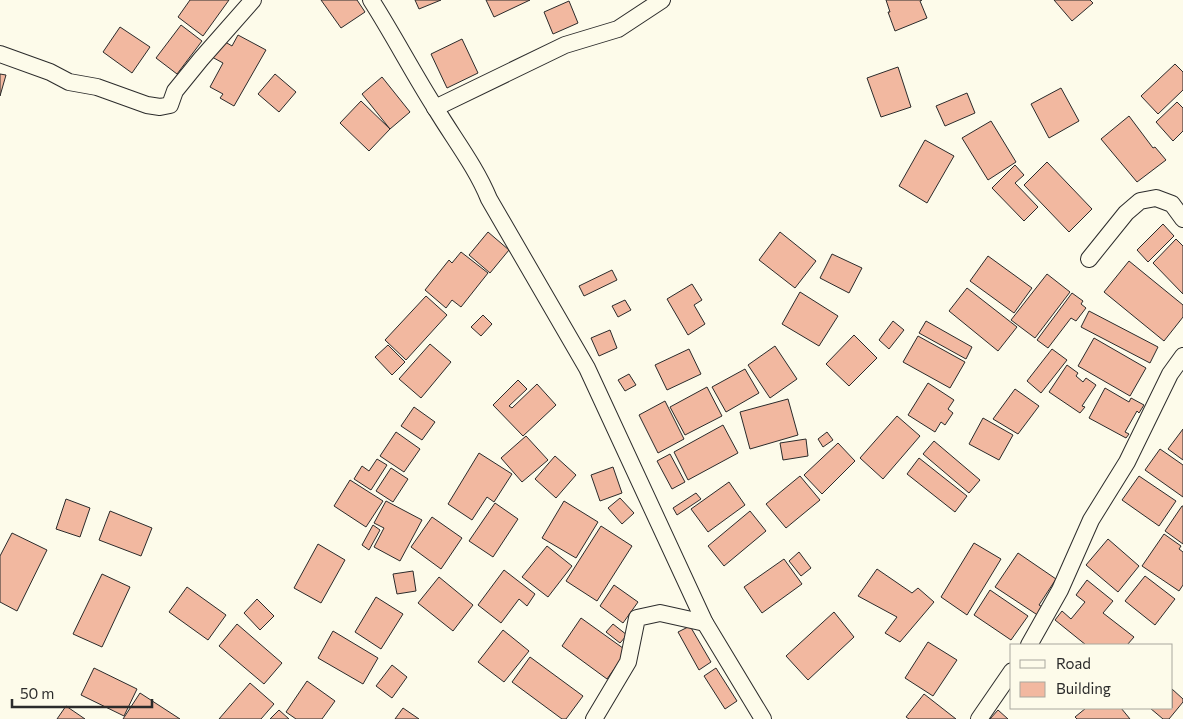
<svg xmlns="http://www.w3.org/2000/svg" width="1183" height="719" font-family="Commissioner,sans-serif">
	<rect width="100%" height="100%" fill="#fdfbea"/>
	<g fill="#f2b8a0" stroke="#2b2b2b">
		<polygon points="190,0 229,0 203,36 178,17"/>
		<polygon points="321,0 357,0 365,12 341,28"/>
		<polygon points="415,0 441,0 419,9"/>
		<polygon points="486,0 530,0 494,17"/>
		<polygon points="886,0 922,0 920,1 927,18 895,31 888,12 890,12"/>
		<polygon points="1054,0 1090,0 1093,3 1072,21"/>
		<polygon points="569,1 578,23 553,34 544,12"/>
		<polygon points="181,25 202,41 177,74 156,58"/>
		<polygon points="120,27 150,47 132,73 103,52"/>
		<polygon points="238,35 266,50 234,106 220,98 223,94 210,87 223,63 212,57 222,40 232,46"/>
		<polygon points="462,39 478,73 447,88 431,54"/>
		<polygon points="1175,64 1183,72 1183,90 1158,114 1141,96"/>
		<polygon points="898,67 911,107 881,117 867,78"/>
		<polygon points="0,74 6,75 0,96"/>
		<polygon points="275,74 296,92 279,112 258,94"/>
		<polygon points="382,77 410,112 390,129 362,94"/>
		<polygon points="1061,88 1079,121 1049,138 1031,104"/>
		<polygon points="967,93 975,113 945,126 936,106"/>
		<polygon points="361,101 390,129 369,151 340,123"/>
		<polygon points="1177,102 1183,108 1183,131 1173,141 1156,122"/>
		<polygon points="1129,116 1153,148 1155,147 1166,160 1137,182 1101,139"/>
		<polygon points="991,121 1016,162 988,180 962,138"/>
		<polygon points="925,140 954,156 927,203 899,186"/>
		<polygon points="1047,162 1092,209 1069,232 1024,185"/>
		<polygon points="1015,165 1024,175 1015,183 1038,207 1024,221 992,188"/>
		<polygon points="1163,224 1174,236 1148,262 1137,250"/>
		<polygon points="488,232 509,250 490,273 469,255"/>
		<polygon points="780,232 816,261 795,288 759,260"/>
		<polygon points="1176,239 1183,246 1183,294 1153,263"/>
		<polygon points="461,252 488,273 461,307 452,300 446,308 425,290 449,260 452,263"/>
		<polygon points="832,254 862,268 849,293 820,278"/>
		<polygon points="988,256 1032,288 1014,313 970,281"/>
		<polygon points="1129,261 1183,305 1183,317 1164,341 1104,292"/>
		<polygon points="612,270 617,280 584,296 579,286"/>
		<polygon points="1047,274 1070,292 1035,338 1011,320"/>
		<polygon points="692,284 702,300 694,305 705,324 688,335 667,299"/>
		<polygon points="967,288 1017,327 998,351 949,311"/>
		<polygon points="800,292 838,316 819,346 782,324"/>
		<polygon points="1072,293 1083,301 1081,304 1086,308 1076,321 1071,318 1048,348 1037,340"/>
		<polygon points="426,296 447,315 406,360 385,340"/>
		<polygon points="625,300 631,310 618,317 612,306"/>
		<polygon points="1089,311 1158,347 1150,363 1081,327"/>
		<polygon points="483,315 492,324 481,336 471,327"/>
		<polygon points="893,321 904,330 889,349 879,340"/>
		<polygon points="926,321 972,347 966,359 919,333"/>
		<polygon points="610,330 617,348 599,356 591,338"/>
		<polygon points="854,335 877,358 849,386 826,364"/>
		<polygon points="918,336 965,362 950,388 903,362"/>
		<polygon points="1094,338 1146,368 1130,396 1078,366"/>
		<polygon points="430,344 451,362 421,398 399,379"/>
		<polygon points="388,345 405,362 392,375 375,357"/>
		<polygon points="775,346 797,379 770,398 748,365"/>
		<polygon points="689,349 701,374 667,390 655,365"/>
		<polygon points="1052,349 1067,360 1041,393 1027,381"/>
		<polygon points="1067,365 1078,373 1076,376 1083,382 1086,378 1096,385 1082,406 1085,407 1080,413 1049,392"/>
		<polygon points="745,369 759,393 726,412 712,387"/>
		<polygon points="629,374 636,385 625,391 618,380"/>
		<polygon points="518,380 527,389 509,406 512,408 537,384 556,405 523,436 493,405"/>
		<polygon points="928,383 954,400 948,409 953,413 945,425 941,422 935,432 908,415"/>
		<polygon points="707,387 722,416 685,435 670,407"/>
		<polygon points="1105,388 1129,402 1131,398 1144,405 1139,413 1137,411 1125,432 1129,434 1126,438 1089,418"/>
		<polygon points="1015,389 1039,406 1018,434 993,419"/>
		<polygon points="788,399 798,435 750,449 740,412"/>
		<polygon points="665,401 684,439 658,453 639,415"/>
		<polygon points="414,407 435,422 422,440 401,426"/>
		<polygon points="897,416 920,436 883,479 860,458"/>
		<polygon points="983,418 1013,435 999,460 969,444"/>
		<polygon points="723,425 738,453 688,480 674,452"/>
		<polygon points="1183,429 1183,460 1168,449"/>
		<polygon points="396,432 420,449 404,472 380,456"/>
		<polygon points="827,432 833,440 823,447 818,439"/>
		<polygon points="526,436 548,460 522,482 501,458"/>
		<polygon points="806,439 808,456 783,460 780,443"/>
		<polygon points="934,441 980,480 969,493 923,454"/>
		<polygon points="838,443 855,461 822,494 804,475"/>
		<polygon points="1160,449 1183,465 1183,497 1145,470"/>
		<polygon points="479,453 512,474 494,502 487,497 472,520 448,504"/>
		<polygon points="670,454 685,482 672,489 657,461"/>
		<polygon points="555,456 576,475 556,498 535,479"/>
		<polygon points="919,458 967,496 955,512 907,474"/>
		<polygon points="377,459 387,465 371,490 354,479 362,466 369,471"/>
		<polygon points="613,467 622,493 600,501 591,475"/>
		<polygon points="391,468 408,479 393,502 376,491"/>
		<polygon points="800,476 820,500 786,528 766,504"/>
		<polygon points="1139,476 1176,501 1159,526 1122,500"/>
		<polygon points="350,480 383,501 366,527 334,506"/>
		<polygon points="729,482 745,505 708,532 691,509"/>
		<polygon points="696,493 701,499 677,515 673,508"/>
		<polygon points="620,498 634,513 622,524 608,508"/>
		<polygon points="66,499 90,508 80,537 56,529"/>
		<polygon points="386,501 422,520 400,561 374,547 384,528 374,523"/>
		<polygon points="564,501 598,522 576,558 542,538"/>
		<polygon points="495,503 518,519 493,557 469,541"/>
		<polygon points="1182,506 1183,506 1183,544 1165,531"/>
		<polygon points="110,511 152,528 141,556 99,540"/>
		<polygon points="750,511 766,531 724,566 708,546"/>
		<polygon points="432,517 462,538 441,569 411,547"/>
		<polygon points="373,525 380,530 369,550 362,545"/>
		<polygon points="601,526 632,546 597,601 566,581"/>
		<polygon points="12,533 47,550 17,611 0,602 0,556"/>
		<polygon points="1164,534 1181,546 1179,549 1183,552 1183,585 1179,591 1142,566"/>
		<polygon points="1108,539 1139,566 1118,592 1086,565"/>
		<polygon points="974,543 1001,559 967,615 941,597"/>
		<polygon points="318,544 345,560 321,603 294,588"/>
		<polygon points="547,546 572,566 548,597 522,577"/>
		<polygon points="799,552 811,568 801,576 789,561"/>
		<polygon points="1018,553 1056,579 1039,605 1044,608 1039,616 995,587"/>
		<polygon points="784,559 802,584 762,613 744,587"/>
		<polygon points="877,569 912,593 918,588 934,602 900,642 885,633 897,617 858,596"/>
		<polygon points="504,570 535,594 527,606 519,599 501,623 478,605"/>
		<polygon points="413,571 416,591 397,594 393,574"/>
		<polygon points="102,574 130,587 102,647 73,634"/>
		<polygon points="1145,576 1175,599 1155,625 1125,601"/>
		<polygon points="439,577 473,605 453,631 418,603"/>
		<polygon points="1087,580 1113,601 1103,613 1134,637 1127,645 1086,645 1055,620 1062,611 1071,619 1085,602 1076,595"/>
		<polygon points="614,585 638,602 623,623 600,606"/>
		<polygon points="187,587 226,615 208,640 169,612"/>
		<polygon points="990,590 1028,616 1011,640 974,615"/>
		<polygon points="376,597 403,614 381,649 355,632"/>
		<polygon points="257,599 274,616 260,630 244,613"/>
		<polygon points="834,612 854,637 808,680 786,656"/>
		<polygon points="581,618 627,651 607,679 562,646"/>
		<polygon points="237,624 282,663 264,684 219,646"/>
		<polygon points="613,624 627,635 620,643 606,632"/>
		<polygon points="690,626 711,662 699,670 678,632"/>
		<polygon points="503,630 529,651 504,682 478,662"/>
		<polygon points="333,631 378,658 363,684 318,658"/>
		<polygon points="928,642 957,660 933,696 905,678"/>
		<polygon points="530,657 583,696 566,719 562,719 512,682"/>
		<polygon points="392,665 407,677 392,698 376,686"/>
		<polygon points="94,668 137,689 124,716 81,695"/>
		<polygon points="716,668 737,701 725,709 704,676"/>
		<polygon points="307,681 335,701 322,719 296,719 286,712"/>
		<polygon points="250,683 274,704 261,719 219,719"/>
		<polygon points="1172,689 1183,699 1183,702 1169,719 1163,719 1150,708 1172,708"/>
		<polygon points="140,693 180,719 123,719"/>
		<polygon points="924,694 956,719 909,719 906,717"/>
		<polygon points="66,706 85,719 57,719"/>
		<polygon points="403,708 419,719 395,719"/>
		<polygon points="1086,708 1121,708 1130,719 1077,719 1075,717"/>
		<polygon points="279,710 289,719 270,719"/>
		<polygon points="998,710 1008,719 990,719"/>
	</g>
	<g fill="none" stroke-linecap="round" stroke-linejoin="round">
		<g stroke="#2b2b2b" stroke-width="18">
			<g id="minor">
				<path d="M371 0C394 36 413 73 436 109 454 139 476 167 489 199L587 368 705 623 763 719"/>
				<polyline points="0,54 50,72 69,82 97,87 147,105 160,107 170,105 175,91 201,59 253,0"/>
				<polyline points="435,108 565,45 618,29 662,0"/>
				<polyline points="1089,259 1126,213 1140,201 1156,198 1172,204 1183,219"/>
				<polyline points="1029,645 1060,590 1091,520 1127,462 1170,374 1183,356"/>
				<polyline points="594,719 628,662 637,618 660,613 705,623"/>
				<polyline points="979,719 1012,671"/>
			</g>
		</g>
		<use href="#minor" stroke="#fdfbea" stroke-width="16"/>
	</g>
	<rect x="1010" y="644" width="162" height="65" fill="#fdfbea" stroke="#a9a89e"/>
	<rect x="1020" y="660" width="25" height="8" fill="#fdfbea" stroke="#a9a89e"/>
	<text x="1056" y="669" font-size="15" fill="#2b2b2b">Road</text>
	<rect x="1020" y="682" width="25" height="15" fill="#f2b8a0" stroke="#a9a89e"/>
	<text x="1056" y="694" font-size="15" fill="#2b2b2b">Building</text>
	<path d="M12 699v8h140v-8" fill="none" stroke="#2b2b2b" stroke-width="2.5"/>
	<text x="20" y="699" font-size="15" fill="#2b2b2b" stroke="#fdfbea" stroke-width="4" paint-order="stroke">50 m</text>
</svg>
